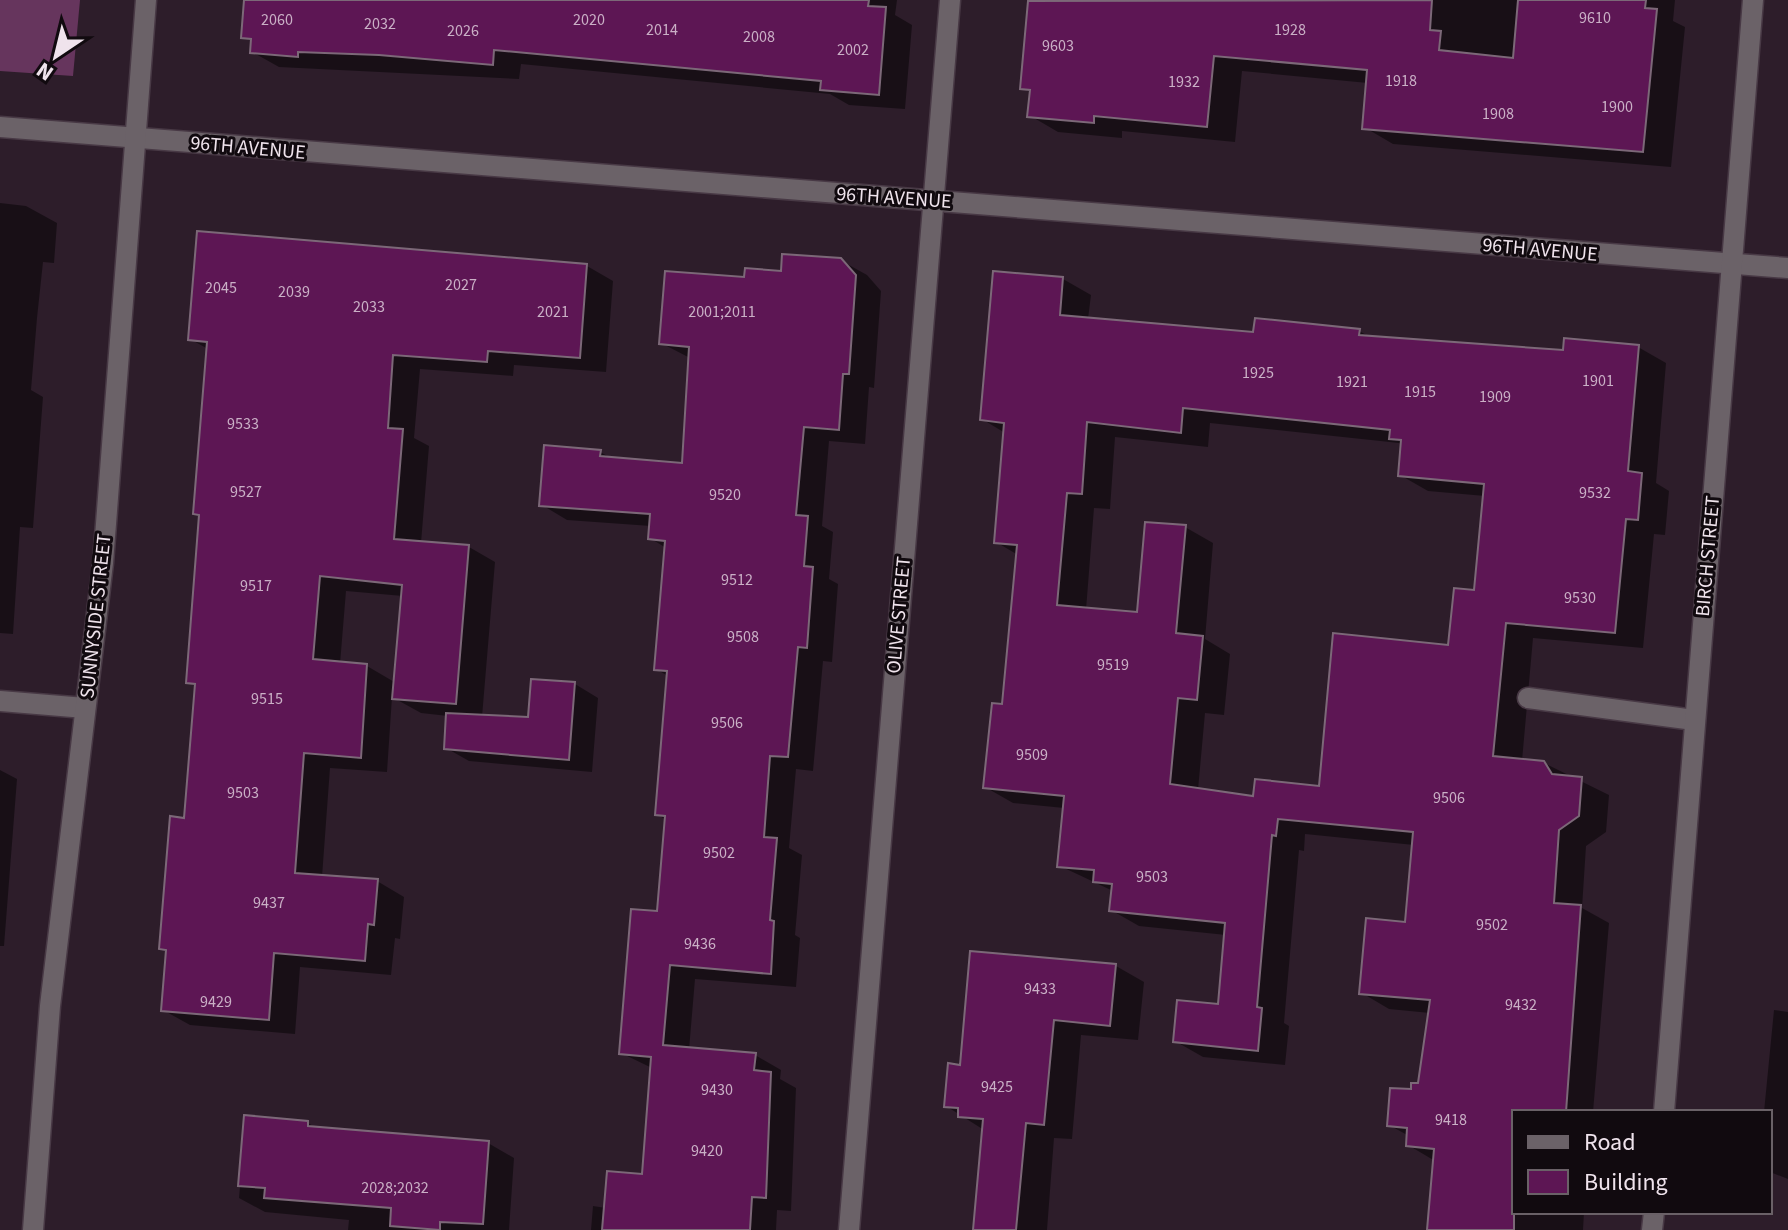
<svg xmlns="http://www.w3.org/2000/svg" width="1788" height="1230" font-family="'Source Sans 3',sans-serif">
	<rect width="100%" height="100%" fill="#2d1d2a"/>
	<polygon fill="#66355d" points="0,0 80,0 73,76 0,71"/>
	<g fill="#0007" fill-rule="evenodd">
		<polygon points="246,0 897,0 895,15 912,25 905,109 849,105 830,94 521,64 519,79 279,67 252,52 253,42 243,36"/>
		<polygon points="1039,0 1675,0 1673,21 1685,27 1671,167 1393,144 1364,127 1368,83 1242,71 1235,142 1122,131 1122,138 1058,132 1029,115 1032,93 1022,88"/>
		<polygon points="0,203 26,206 57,223 54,263 43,262 37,318 31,390 43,397 33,528 20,527 13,634 0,633"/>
		<polygon points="840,260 867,275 881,291 874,388 869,387 865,444 829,441 822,526 833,532 829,579 838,584 832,662 823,661 813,771 796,769 789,848 802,855 795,935 800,938 796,987 695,979 689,1050 755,1055 781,1070 780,1079 796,1088 791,1211 777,1210 776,1230 591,1230 593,1206 606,1208 644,1176 652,1068 621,1053 659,914 666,820 657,814 668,676 656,669 666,548 650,538 651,526 567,520 542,505 600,452 613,459 684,465 690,358 661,343 746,280"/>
		<path d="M587 266 613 281 606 372 514 365 513 376 420 369 414 438 429 446 421 543 469 547 495 562 482 717 530 719 575 684 598 698 592 772 469 761 446 748 448 716 421 713 392 697 387 772 330 768 322 877 377 881 404 897 400 939 395 938 391 975 300 967 295 1034 190 1025 163 1010 168 952 161 948 186 820 197 687 188 682 200 517 195 513 208 349 190 339ZM346 591 403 596 396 683 367 666 340 664Z"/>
		<path d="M1063 279 1091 295 1088 319 1255 334 1359 331 1372 338 1564 352 1638 347 1666 363 1656 483 1669 491 1665 535 1654 534 1643 648 1533 638 1522 761 1544 763 1609 795 1606 832 1586 846 1582 908 1609 923 1593 1112H1514V1212H1584L1583 1230H1429L1435 1161 1408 1145 1409 1136 1389 1125 1420 1086 1430 1013 1389 1009 1362 993 1407 924 1414 845 1305 834 1304 851 1299 850 1284 1023 1289 1026 1285 1065 1203 1057 1175 1041 1219 1006 1226 935 1139 926 1111 910 1113 891 1060 866 1064 808 1013 803 985 787 1004 706 1018 555 996 542 1005 433 982 419ZM1210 423 1399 443 1402 445 1400 475 1428 491 1485 496 1476 592 1450 647 1320 788 1254 798 1198 790 1205 713 1224 715 1230 654 1205 639 1213 543 1185 527 1139 614 1086 610 1094 508 1110 509 1115 437 1208 447Z"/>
		<polygon points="0,770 17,779 4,946 0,946"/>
		<polygon points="1116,966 1144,982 1138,1040 1081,1035 1072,1139 1054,1138 1047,1230 975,1230 984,1130 946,1106 962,1067"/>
		<polygon points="1774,1010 1788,1012 1788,1179 1770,1172 1770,1112 1764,1112"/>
		<polygon points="246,1117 308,1123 318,1129 488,1143 514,1158 509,1230 348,1230 349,1220 265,1212 239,1198"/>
	</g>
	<g fill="#5d1654" stroke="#7c6878" stroke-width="2" fill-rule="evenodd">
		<polygon points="244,0 869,0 868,6 886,7 879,95 820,90 821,81 494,50 493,65 379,55 298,52 298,57 250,53 251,39 241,38"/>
		<polygon points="1432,0 1430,30 1441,31 1439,50 1513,58 1518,0 1646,0 1645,8 1657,9 1643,152 1362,129 1367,70 1214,56 1207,127 1094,116 1094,123 1027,117 1030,90 1020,89 1028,1"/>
		<polygon points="197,231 587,264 580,358 488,351 487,362 393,355 388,428 403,429 394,539 469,545 456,704 392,699 402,585 320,576 313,659 367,664 361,758 304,753 295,873 378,879 374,925 368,924 365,961 274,953 269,1020 161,1011 166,950 159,949 170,816 184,818 195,684 186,683 199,515 193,514 207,342 188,340"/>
		<polygon points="782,254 841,258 856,275 849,374 843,374 839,430 804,427 796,515 808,516 804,566 813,567 807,648 798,647 788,757 770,756 764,837 777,838 770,920 774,921 771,974 670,965 663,1045 756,1053 754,1070 771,1072 766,1198 752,1197 750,1230 602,1230 607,1171 642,1174 651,1057 619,1054 631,909 657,911 665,816 655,815 667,671 654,670 665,541 648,539 650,514 539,506 544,445 601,450 600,456 682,463 689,347 659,344 665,271 744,277 745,268 781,271"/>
		<path d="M993 271 1063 277 1060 315 1253 332 1255 318 1360 329 1359 335 1563 350 1564 338 1639 345 1628 471 1642 473 1638 520 1626 519 1615 633 1506 623 1493 756 1544 761 1552 774 1582 777 1579 816 1559 830 1554 903 1581 905 1566 1112H1514V1230H1427L1434 1149 1406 1146 1407 1128 1387 1126 1390 1088 1411 1089V1083H1418L1430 1000 1359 994 1366 918 1405 922 1413 832 1278 819 1276 836 1272 835 1257 1007 1262 1008 1258 1051 1173 1042 1177 1000 1218 1004 1225 923 1109 911 1112 884 1093 882 1094 870 1057 867 1064 796 983 788 992 703 1002 704 1017 545 994 543 1004 423 980 420ZM1183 408 1390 430 1389 439 1401 440 1398 476 1484 484 1474 590 1454 588 1448 645 1333 633 1319 786 1255 779 1253 796 1170 784 1178 698 1197 700 1203 636 1176 633 1186 525 1145 522 1137 612 1057 605 1067 493 1082 494 1087 422 1181 433Z"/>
		<polygon points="531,679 575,682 569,760 444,749 446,713 528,717"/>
		<polygon points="970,951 1116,964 1110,1026 1054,1020 1044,1125 1026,1123 1016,1230 973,1230 983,1119 958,1117 958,1108 944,1107 948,1063 960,1065"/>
		<polygon points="244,1115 308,1121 308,1126 489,1141 483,1224 440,1222 440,1230 390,1226 391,1208 264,1198 265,1188 238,1186"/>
	</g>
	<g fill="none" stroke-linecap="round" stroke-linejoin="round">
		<g stroke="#483945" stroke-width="23">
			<g id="service">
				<polyline points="1528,698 1694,720"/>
				<polyline points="0,701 85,708"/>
			</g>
		</g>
		<g stroke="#483945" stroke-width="23">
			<g id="minor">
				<polyline points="0,127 1788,268"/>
				<polyline points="1664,1112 1753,0"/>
				<polyline points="33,1230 50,1006 103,563 146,0"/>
				<polyline points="849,1230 950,0"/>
				<polyline points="1652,1230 1654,1212"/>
			</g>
		</g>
		<use href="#service" stroke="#6b6268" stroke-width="20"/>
		<use href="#minor" stroke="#6b6268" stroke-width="20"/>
	</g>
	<g text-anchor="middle" stroke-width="6" stroke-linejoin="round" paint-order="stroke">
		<g font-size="16" fill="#cab0c6">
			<text x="1595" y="23">9610</text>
			<text x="277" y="25">2060</text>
			<text x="589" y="25">2020</text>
			<text x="380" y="29">2032</text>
			<text x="662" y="35">2014</text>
			<text x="1290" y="35">1928</text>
			<text x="463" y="36">2026</text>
			<text x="759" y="42">2008</text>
			<text x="1058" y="51">9603</text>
			<text x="853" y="55">2002</text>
			<text x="1401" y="86">1918</text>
			<text x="1184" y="87">1932</text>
			<text x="1617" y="112">1900</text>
			<text x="1498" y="119">1908</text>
			<text x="461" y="290">2027</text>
			<text x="221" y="293">2045</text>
			<text x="294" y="297">2039</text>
			<text x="369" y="312">2033</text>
			<text x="553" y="317">2021</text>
			<text x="722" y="317">2001;2011</text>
			<text x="1258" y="378">1925</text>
			<text x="1598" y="386">1901</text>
			<text x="1352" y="387">1921</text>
			<text x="1420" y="397">1915</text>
			<text x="1495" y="402">1909</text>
			<text x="243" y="429">9533</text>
			<text x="246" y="497">9527</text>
			<text x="1595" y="498">9532</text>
			<text x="725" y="500">9520</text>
			<text x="737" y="585">9512</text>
			<text x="256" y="591">9517</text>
			<text x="1580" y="603">9530</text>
			<text x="743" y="642">9508</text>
			<text x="1113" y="670">9519</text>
			<text x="267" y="704">9515</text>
			<text x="727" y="728">9506</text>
			<text x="1032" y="760">9509</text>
			<text x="243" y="798">9503</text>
			<text x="1449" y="803">9506</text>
			<text x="719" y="858">9502</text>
			<text x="1152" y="882">9503</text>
			<text x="269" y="908">9437</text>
			<text x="1492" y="930">9502</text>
			<text x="700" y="949">9436</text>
			<text x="1040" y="994">9433</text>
			<text x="216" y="1007">9429</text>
			<text x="1521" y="1010">9432</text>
			<text x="997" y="1092">9425</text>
			<text x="717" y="1095">9430</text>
			<text x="1451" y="1125">9418</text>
			<text x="707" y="1156">9420</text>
			<text x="395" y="1193">2028;2032</text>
		</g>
		<g font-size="20" fill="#efe3ec" stroke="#110a0f">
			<text transform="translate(248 147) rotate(5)" y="7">96TH AVENUE</text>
			<text transform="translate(894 197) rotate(4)" y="7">96TH AVENUE</text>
			<text transform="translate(1540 249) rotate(5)" y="7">96TH AVENUE</text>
			<text transform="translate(1707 556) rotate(-85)" y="7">BIRCH STREET</text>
			<text transform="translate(898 615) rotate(-85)" y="7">OLIVE STREET</text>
			<text transform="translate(95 616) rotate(-84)" y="7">SUNNYSIDE STREET</text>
		</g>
	</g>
	<rect x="1512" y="1110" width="260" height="104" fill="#110a0f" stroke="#6a6167" stroke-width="2"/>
	<rect x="1528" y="1136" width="40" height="12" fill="#6b6268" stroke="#6a6167" stroke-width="2"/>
	<text x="1584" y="1150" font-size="24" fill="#efe3ec">Road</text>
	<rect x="1528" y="1170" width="40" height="24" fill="#5d1654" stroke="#6a6167" stroke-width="2"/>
	<text x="1584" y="1190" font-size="24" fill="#efe3ec">Building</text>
	<g transform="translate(56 56) rotate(215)" stroke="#110a0f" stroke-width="6" paint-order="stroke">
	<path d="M0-6L14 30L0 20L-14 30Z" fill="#efe3ec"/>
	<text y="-12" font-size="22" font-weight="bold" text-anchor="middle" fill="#efe3ec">N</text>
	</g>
</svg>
